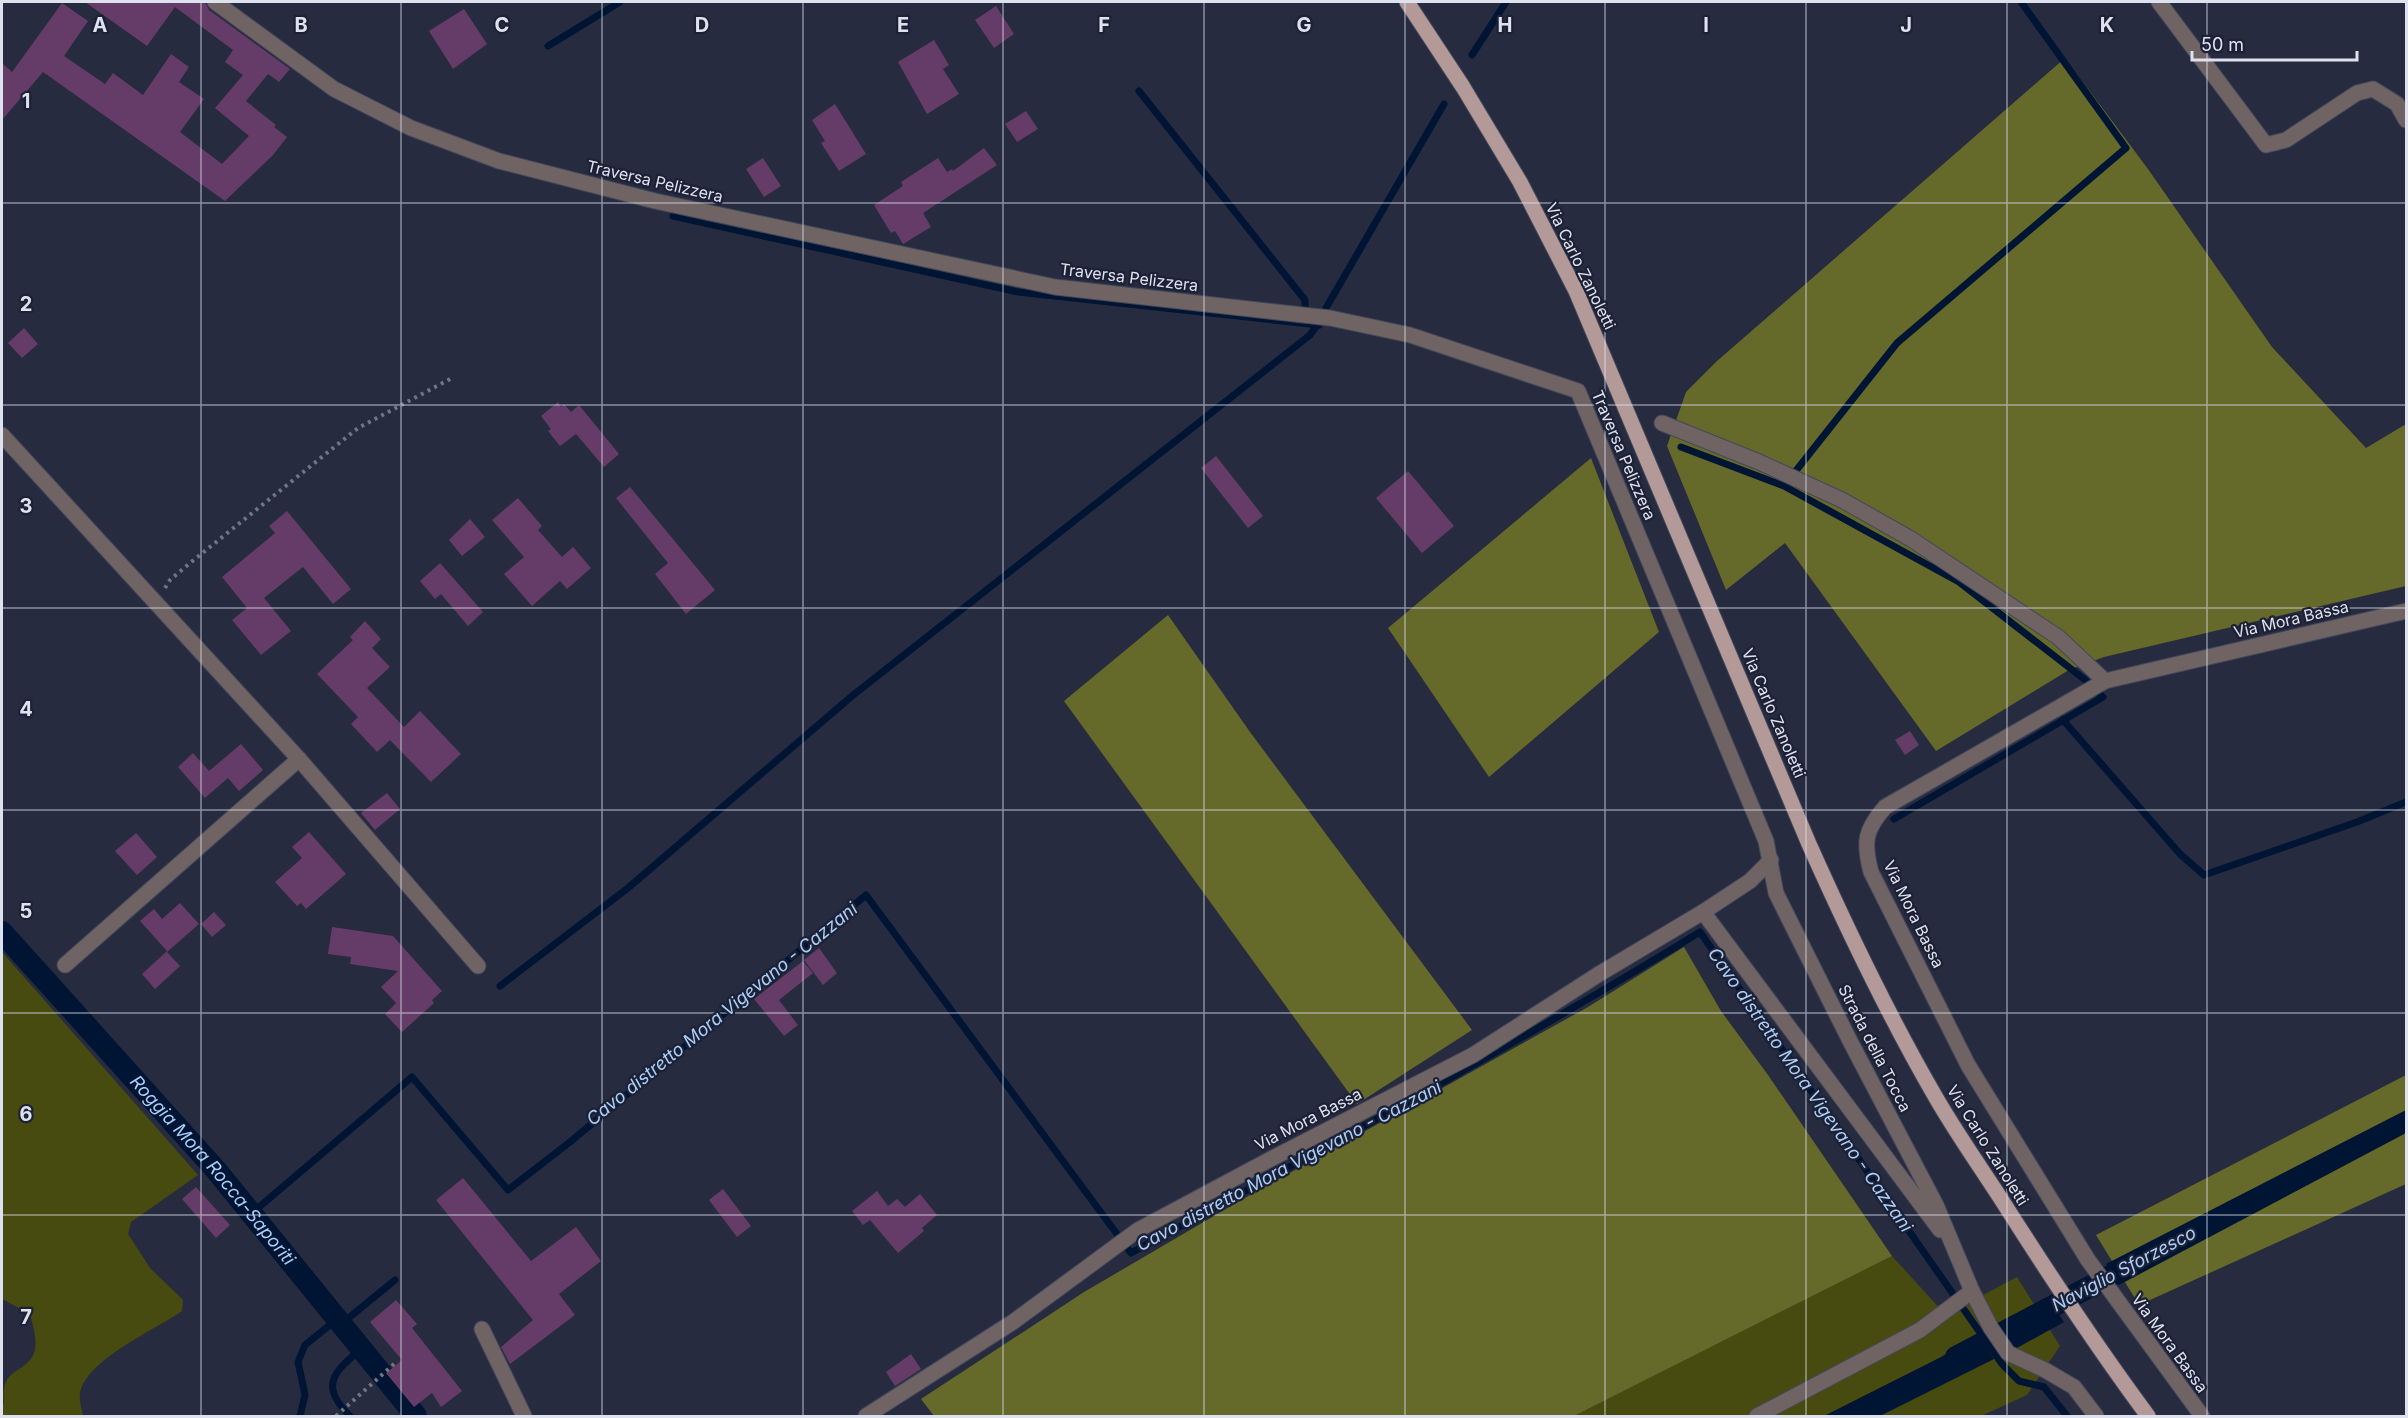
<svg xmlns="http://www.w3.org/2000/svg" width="2408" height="1418" font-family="Inter,sans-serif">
	<rect width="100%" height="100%" fill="#262b3f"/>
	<g fill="#484b0f">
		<path d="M2 952 198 1175 131 1222 128 1234 150 1268 183 1300 182 1311C155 1330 85 1360 80 1394 79 1400 82 1410 83 1416H2V1406L4 1403C0 1366 25 1375 34 1353 38 1341 33 1326 30 1314L2 1299Z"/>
		<polygon points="1892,1256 1944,1313 1966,1304 2017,1277 2060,1346 2027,1395 1981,1416 1574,1416"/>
	</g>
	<g fill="#656929">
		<polygon points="2065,58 2148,169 2272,347 2366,448 2406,424 2406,586 2104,657 2069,670 1936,751 1785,543 1726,590 1667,446 1686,392 1717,361"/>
		<polygon points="1591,458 1659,632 1489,777 1388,628"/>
		<polygon points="1168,615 1250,732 1472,1030 1357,1104 1064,701"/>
		<polygon points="1684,947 1721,1011 1768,1075 1892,1256 1574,1416 934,1416 921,1399 1084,1292 1243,1199 1588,1007"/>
		<polygon points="2406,1075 2406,1184 2139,1305 2096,1235"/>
	</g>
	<g fill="#001433">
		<polygon points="2406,1110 2406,1133 2119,1285 2106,1264"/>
		<polygon points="2047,1297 2064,1322 2015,1349 1999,1324"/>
		<polygon points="1978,1335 1994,1359 1880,1416 1824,1416 1941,1357"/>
	</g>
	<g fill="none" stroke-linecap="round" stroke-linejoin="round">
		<g stroke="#001433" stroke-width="7">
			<polyline points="548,46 620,2"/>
			<polyline points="1472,55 1506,2"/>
			<polyline points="1139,91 1305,300 1305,306"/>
			<polyline points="673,216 1018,292 1319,325"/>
			<polyline points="1326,308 1444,104"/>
			<polyline points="1681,447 1784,486 1959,582 2084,679 2103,697 1894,819"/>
			<polyline points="1791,477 1897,343 2126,148 2021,2"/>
			<polyline points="2063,720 2180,854 2204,875 2357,822 2406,802"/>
			<polyline points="500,986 628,888 852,696 1310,335 1320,321"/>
			<path d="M251 1214 412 1077 508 1190 570 1142 866 895 1131 1253C1323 1149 1514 1046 1700 932L2002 1364 2019 1381 2044 1387 2067 1416"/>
			<polyline points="340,1325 395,1280"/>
			<polyline points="300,1416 305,1395 298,1362 305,1345 336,1320"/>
			<path d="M350 1416C320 1387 332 1373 360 1350"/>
		</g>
		<g stroke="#001433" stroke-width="22">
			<path id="s1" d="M2 932 216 1170 416 1416"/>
			<polyline points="1956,1357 2139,1261"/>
		</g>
	</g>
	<g fill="#653c67">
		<polygon points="85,2 205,2 209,10 290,69 279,82 268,74 246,101 276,125 274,127 287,137 273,155 225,201 43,72 2,120 2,63 12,72 62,3 88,21 64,56 105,84 113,73 143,95 171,54 189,67 179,82 204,99 180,132 222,164 249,136 215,108 243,75 225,62 233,50 175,7 147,46"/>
		<polygon points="996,6 1014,34 994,48 975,20"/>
		<polygon points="464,9 487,44 453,69 429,31"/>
		<polygon points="934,40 949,65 943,69 959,94 927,114 898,62"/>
		<polygon points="835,104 866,154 839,171 821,143 825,141 812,120"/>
		<polygon points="1026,111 1038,129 1017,142 1005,124"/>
		<polygon points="984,148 997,165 923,213 931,227 903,244 895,231 891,233 874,205 903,186 901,182 938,158 947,172 952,169 953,171"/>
		<polygon points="763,158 781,186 764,197 746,169"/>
		<polygon points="24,328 38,344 22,358 8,343"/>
		<polygon points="558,402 561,407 564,404 571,412 579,405 619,454 604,467 576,434 560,446 548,431 551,429 541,416"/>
		<polygon points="1216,456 1263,516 1248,528 1201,468"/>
		<polygon points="1408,471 1454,526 1422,553 1376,498"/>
		<polygon points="630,487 715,590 686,614 655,574 668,563 616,498"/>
		<polygon points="518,498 542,526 538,530 562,557 573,547 591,568 567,589 560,581 532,606 504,574 524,557 492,520"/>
		<polygon points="287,511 351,589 333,604 303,567 264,598 291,631 261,655 232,620 247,608 222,577 275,533 269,526"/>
		<polygon points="470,519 485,537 462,556 449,540"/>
		<polygon points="440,563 483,612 468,626 441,594 435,599 420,581"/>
		<polygon points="365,621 381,639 372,648 390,667 367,688 404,727 420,711 461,754 431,782 390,740 377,752 351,724 358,717 317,674 353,640 350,637"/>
		<polygon points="1910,731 1919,745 1905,755 1895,740"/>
		<polygon points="241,744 263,770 239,791 228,778 205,798 178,767 193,753 209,771"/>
		<polygon points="387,793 400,809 375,830 361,813"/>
		<polygon points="309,832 346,874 306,909 301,903 297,906 275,882 302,858 292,847"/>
		<polygon points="136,833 157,857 137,875 115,851"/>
		<polygon points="180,903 199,924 167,952 180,966 155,989 142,974 167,951 140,921 154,909 162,919"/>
		<polygon points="214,912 226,925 212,937 201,924"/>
		<polygon points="332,927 393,936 442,991 432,1000 434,1003 402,1032 385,1014 396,1003 381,987 398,971 350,964 351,957 328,954"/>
		<polygon points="819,948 837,973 823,985 804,960"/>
		<polygon points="803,961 813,973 779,1000 798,1025 784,1036 754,999"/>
		<polygon points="463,1178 531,1261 576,1227 601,1261 559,1294 575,1315 510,1364 501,1347 533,1320 436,1200"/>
		<polygon points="196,1187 230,1225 216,1238 182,1199"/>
		<polygon points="723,1189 751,1226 737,1237 709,1200"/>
		<polygon points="877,1191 888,1206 897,1199 905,1207 920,1194 937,1215 922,1228 924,1231 898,1253 870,1220 863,1225 852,1211"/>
		<polygon points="396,1300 417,1324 412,1328 462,1391 441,1407 432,1393 414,1407 386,1373 402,1360 370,1322"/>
		<polygon points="911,1354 921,1369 895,1386 886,1372"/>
	</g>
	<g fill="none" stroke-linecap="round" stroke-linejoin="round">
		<g stroke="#43485b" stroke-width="17">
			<g id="minor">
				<polyline points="215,2 334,89 411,128 499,161 655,201 1055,287 1330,318 1410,335 1578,391 1766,841 1776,893 1850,1041 1936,1205 1972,1291 1991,1328 2008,1353 2045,1370 2074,1387 2096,1416"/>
				<polyline points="2159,2 2266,145 2286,140 2357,93 2373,89 2397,104 2406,120"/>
				<polyline points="1662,423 1759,462 1842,500 1911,539 2058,637 2105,681"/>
				<polyline points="2,435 299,759 478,966"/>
				<polyline points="1703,912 1940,1230"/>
				<polyline points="65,965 299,759"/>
				<polyline points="482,1329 524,1416"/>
				<polyline points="866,1416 1013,1322 1138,1230 1267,1161 1473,1055 1599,974 1703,912 1750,881 1771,860"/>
				<polyline points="1757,1416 1920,1330 1972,1291"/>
				<path d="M2202 1416 2088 1260 1968 1065 1871 872C1863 842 1865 830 1885 807L2105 681 2406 611"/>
			</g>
		</g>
		<g stroke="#43485b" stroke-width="17">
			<path id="major" d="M1407 2 1463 87 1520 182 1576 291 1809 844C1847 929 1888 1015 1935 1096 1955 1131 1979 1165 2001 1199 2048 1273 2096 1346 2148 1416"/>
		</g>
		<g stroke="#707586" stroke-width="4" stroke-dasharray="3 4.5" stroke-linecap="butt">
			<polyline points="165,588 170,580 190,563 358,428 454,377"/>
			<polyline points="336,1416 395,1363"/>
		</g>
		<use href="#minor" stroke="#706363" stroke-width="15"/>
		<use href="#major" stroke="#b49999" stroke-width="15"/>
	</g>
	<path fill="none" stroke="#dee2ef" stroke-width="1.5" stroke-opacity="0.55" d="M201 2V1416M401 2V1416M602 2V1416M803 2V1416M1003 2V1416M1204 2V1416M1405 2V1416M1605 2V1416M1806 2V1416M2007 2V1416M2207 2V1416M2 203H2406M2 405H2406M2 608H2406M2 810H2406M2 1013H2406M2 1215H2406"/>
	<g text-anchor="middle" stroke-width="4.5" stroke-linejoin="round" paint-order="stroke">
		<g font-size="16" fill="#dee2ef" stroke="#1c2135">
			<text transform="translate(655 181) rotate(13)" y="6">Traversa Pelizzera</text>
			<text transform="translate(1581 266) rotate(64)" y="6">Via Carlo Zanoletti</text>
			<text transform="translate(1129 277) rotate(7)" y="6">Traversa Pelizzera</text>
			<text transform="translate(1624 455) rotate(67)" y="6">Traversa Pelizzera</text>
			<text transform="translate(2291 619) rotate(-13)" y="6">Via Mora Bassa</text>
			<text transform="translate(1774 713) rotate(67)" y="6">Via Carlo Zanoletti</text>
			<text transform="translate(1914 914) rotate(64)" y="6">Via Mora Bassa</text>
			<text transform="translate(1875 1048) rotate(63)" y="6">Strada della Tocca</text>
			<text transform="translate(1308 1119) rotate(-27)" y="6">Via Mora Bassa</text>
			<text transform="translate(1988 1145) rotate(58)" y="6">Via Carlo Zanoletti</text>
			<text transform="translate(2170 1343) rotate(54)" y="6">Via Mora Bassa</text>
		</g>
		<g font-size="18" font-style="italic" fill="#abcef8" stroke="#1c2135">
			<text transform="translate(722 1014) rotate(-39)" y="6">Cavo distretto Mora Vigevano - Cazzani</text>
			<text transform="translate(1810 1090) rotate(55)" y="6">Cavo distretto Mora Vigevano - Cazzani</text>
			<text transform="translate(1289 1166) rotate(-28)" y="6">Cavo distretto Mora Vigevano - Cazzani</text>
			<text dy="6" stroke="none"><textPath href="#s1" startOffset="318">Roggia Mora Rocca-Saporiti</textPath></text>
			<text transform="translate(2124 1269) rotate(-28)" y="6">Naviglio Sforzesco</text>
		</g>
	</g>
	<g font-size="20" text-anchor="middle" font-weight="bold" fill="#dee2ef" stroke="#1c2135" stroke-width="4.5" stroke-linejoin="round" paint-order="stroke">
		<text x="100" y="32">A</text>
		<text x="301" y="32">B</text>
		<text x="502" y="32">C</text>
		<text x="702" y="32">D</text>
		<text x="903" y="32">E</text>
		<text x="1104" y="32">F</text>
		<text x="1304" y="32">G</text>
		<text x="1505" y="32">H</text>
		<text x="1706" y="32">I</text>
		<text x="1906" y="32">J</text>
		<text x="2107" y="32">K</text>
		<text x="26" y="108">1</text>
		<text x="26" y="311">2</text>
		<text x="26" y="513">3</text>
		<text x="26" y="716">4</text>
		<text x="26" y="918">5</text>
		<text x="26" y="1121">6</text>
		<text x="26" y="1324">7</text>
	</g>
	<rect width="2408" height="1418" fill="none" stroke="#dee2ef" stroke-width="6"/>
	<path d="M2192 51v9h165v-9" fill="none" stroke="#dee2ef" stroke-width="3"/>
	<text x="2201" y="51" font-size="18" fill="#dee2ef" stroke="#1c2135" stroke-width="4.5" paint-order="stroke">50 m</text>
</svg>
